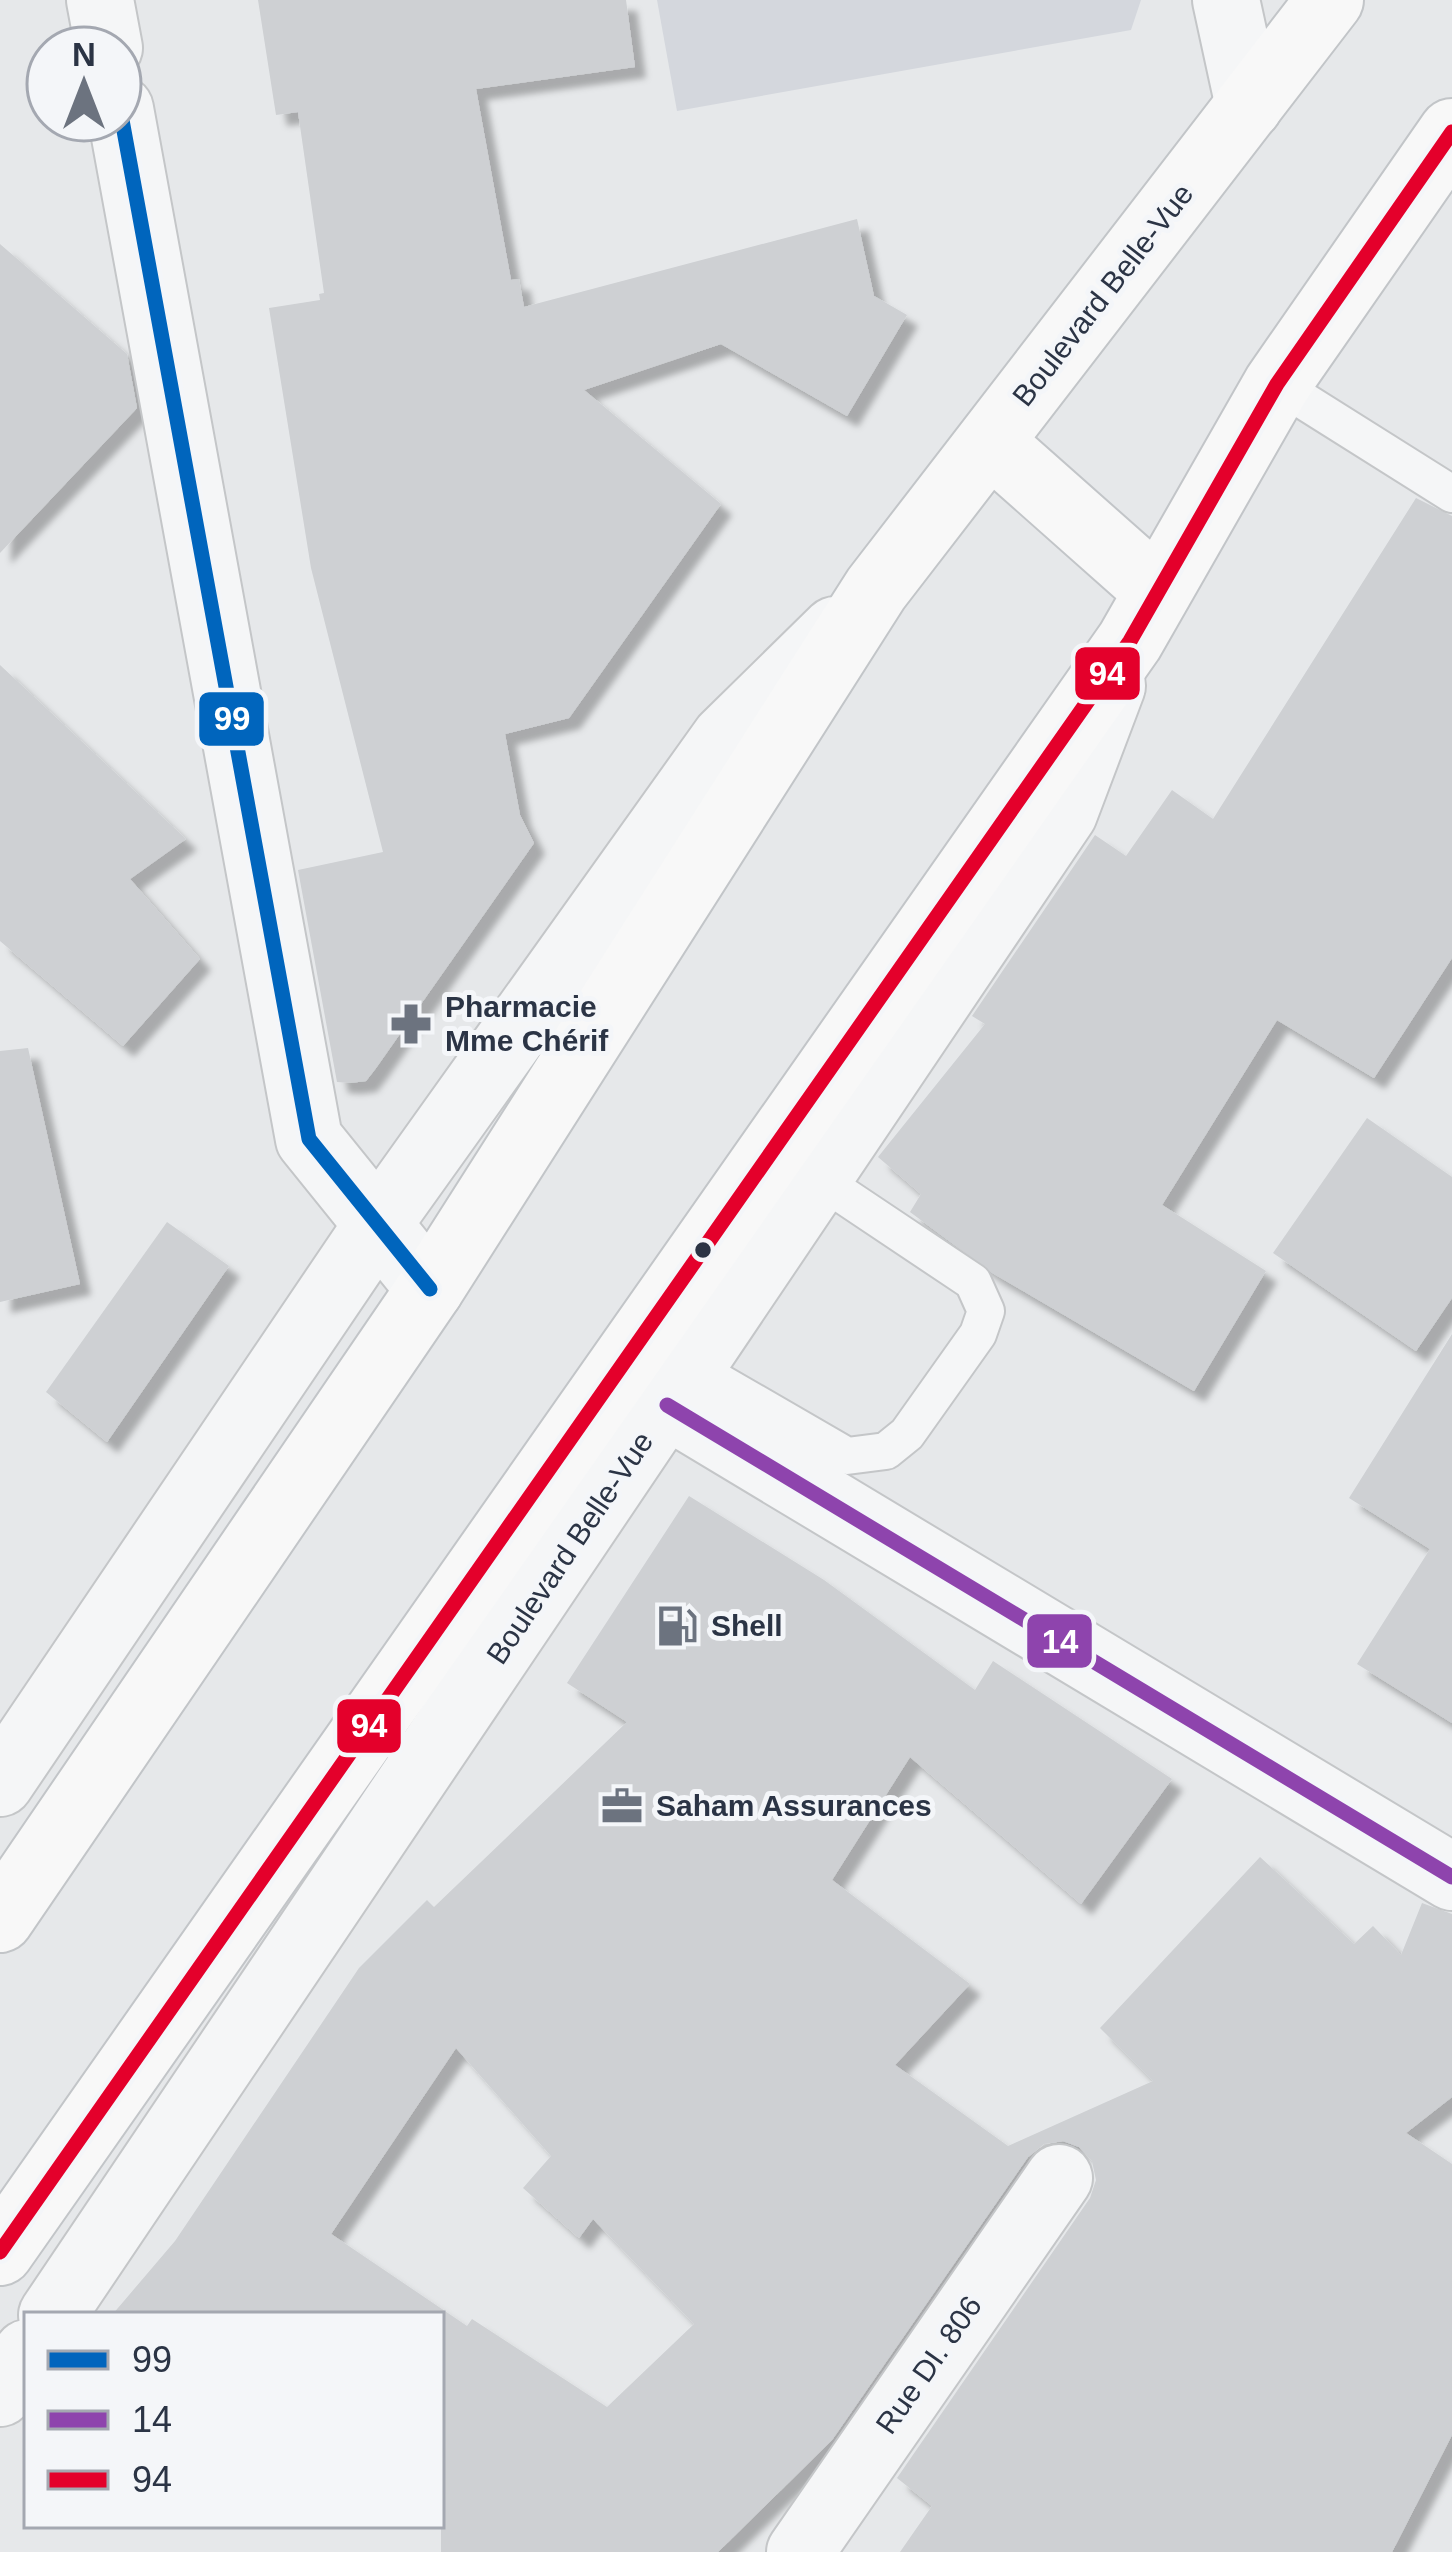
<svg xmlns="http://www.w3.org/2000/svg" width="1452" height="2552" font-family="Arial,sans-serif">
	<defs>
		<filter id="shadow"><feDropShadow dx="11" dy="11" stdDeviation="3" flood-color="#0004"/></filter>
	</defs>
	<rect width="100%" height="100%" fill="#e6e8ea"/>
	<polygon fill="#d4d7dd" points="657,0 1141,0 1131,30 677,111"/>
	<g fill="#ced0d3" fill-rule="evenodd" filter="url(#shadow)">
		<polygon points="258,0 626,0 635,67 476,89 511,280 519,279 524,307 857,219 874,296 907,315 847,416 721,344 584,390 721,504 569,718 505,734 520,815 534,843 376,1068 366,1081 350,1083 337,1082 298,870 383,852 311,568 269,308 320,300 319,294 324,293 298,112 276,115"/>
		<polygon points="0,244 127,354 137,408 0,553"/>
		<polygon points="1416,498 1452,516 1452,958 1374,1078 1277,1020 1162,1205 1266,1271 1194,1391 994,1274 910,1212 921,1194 878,1157 985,1024 972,1016 1095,835 1126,856 1172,790 1213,819"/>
		<polygon points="0,665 186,839 130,879 200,959 123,1046 0,941"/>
		<polygon points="28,1048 80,1284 0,1302 0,1051"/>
		<polygon points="1367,1118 1452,1177 1452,1298 1416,1351 1273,1253"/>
		<polygon points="167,1222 229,1266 107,1442 46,1392"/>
		<polygon points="1452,1334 1452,1723 1357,1664 1430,1549 1349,1498"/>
		<path d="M689 1496 824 1580 975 1690 993 1661 1172 1779 1081 1904 910 1757 832 1880 970 1984 895 2065 1008 2146 1153 2081 1100 2028 1260 1857 1354 1944 1373 1926 1401 1955 1422 1903 1452 1914V2097L1406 2133 1452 2164V2435L1392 2552H900L932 2506 897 2478 1090 2198 1096 2180 1092 2161 1079 2147 1063 2141 1044 2144 1028 2157 832 2440 718 2552H441V2315H112L175 2241 359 1968 427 1900 434 1907 627 1722 567 1683ZM456 2048 551 2156 523 2188 579 2238 593 2219 694 2324 607 2407 472 2319 467 2326 331 2234Z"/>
	</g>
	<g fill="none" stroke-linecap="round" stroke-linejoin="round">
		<g stroke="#c4c6c8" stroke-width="40">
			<g id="service">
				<polyline points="1277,384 1452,494"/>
				<polyline points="693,1367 847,1456 886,1451 907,1434 978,1334 986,1311 973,1282 819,1179"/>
			</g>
		</g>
		<g stroke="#c4c6c8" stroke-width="70">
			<g id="minor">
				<polyline points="100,0 109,48"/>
				<polyline points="1226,0 1249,106"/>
				<polyline points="120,109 309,1139 430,1289"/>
				<polyline points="667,1405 1452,1877"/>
				<polyline points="800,2552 1059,2178"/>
			</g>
		</g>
		<g stroke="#c4c6c8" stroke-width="70">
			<g id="tertiary">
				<polyline points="0,1783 378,1224 725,738 835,630"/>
				<polyline points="52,2315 1064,813 1112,686"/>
				<polyline points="0,2393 27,2353"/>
			</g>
		</g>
		<g stroke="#c2c5c8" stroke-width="70">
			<g id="primary">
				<polyline points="990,442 1158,591"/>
				<polyline points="0,1919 430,1289 876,589 1330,0"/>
				<polyline points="0,2252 1130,641 1277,384 1452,132"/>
			</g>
		</g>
		<use href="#service" stroke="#f5f6f7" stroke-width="36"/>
		<use href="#minor" stroke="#f5f6f7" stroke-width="66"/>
		<use href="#tertiary" stroke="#f5f6f7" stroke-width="66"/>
		<use href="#primary" stroke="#f8f8f8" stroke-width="66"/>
		<g stroke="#f4f6f9" stroke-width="24">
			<polyline id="bus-1" points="120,109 309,1139 430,1289"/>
		</g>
		<g stroke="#f4f6f9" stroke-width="24">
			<polyline id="bus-2" points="667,1405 1452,1877"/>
		</g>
		<g stroke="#f4f6f9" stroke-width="24">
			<polyline id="bus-3" points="0,2252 1130,641 1277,384 1452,132"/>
		</g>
		<use href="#bus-1" stroke="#0065bd" stroke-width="15"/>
		<use href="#bus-2" stroke="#8e44ad" stroke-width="15"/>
		<use href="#bus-3" stroke="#e4002b" stroke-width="15"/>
	</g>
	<defs>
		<g id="pharmacy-bare" transform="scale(3.24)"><path d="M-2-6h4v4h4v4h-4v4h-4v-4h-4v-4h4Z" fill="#6c737f" stroke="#f4f6f9" stroke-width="2.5" paint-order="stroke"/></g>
		<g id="fuel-bare" transform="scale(3.24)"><path d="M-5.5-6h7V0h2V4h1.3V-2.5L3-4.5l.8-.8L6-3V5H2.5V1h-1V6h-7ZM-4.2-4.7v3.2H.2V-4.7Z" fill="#6c737f" stroke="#f4f6f9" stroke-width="2.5" paint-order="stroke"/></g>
		<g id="office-bare" transform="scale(3.24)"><path d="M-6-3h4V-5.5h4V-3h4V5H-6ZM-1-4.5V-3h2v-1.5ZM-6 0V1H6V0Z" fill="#6c737f" stroke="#f4f6f9" stroke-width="2.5" paint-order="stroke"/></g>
	</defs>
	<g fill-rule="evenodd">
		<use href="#pharmacy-bare" x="411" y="1024"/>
		<use href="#fuel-bare" x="677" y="1626"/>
		<use href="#office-bare" x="622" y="1806"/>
	</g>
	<circle fill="#2b3445" stroke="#f4f6f9" stroke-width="4.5" cx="703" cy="1250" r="10"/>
	<g text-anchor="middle" stroke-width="10" stroke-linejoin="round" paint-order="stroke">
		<g font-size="30" fill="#2b3445" stroke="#f4f6f9">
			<text transform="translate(1103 295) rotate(-52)" y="10">Boulevard Belle-Vue</text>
			<text transform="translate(570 1548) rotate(-56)" y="10">Boulevard Belle-Vue</text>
			<text transform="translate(929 2365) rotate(-55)" y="10">Rue DI. 806</text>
		</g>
		<g font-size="30" font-weight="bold" fill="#2b3445" stroke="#f4f6f9" text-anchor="start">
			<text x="445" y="1017">Pharmacie<tspan x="445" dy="34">Mme Chérif</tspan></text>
			<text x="711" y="1636">Shell</text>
			<text x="656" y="1816">Saham Assurances</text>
		</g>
	</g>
	<g stroke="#f4f6f9" stroke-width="4.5">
		<rect x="1073" y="645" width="69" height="57" rx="12" fill="#e4002b"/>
		<rect x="197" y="690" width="69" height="58" rx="12" fill="#0065bd"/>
		<rect x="1025" y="1612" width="69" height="58" rx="12" fill="#8e44ad"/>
		<rect x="335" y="1697" width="68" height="58" rx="12" fill="#e4002b"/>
	</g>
	<g font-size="33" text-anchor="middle" font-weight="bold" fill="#fff">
		<text x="1107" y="685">94</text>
		<text x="232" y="730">99</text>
		<text x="1060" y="1653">14</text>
		<text x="369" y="1737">94</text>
	</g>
	<rect x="24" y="2312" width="420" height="216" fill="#f4f6f9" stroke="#a4a8b1" stroke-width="3"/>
	<rect x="48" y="2351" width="60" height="18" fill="#0065bd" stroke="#a4a8b1" stroke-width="3"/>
	<text x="132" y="2372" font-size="36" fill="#2b3445">99</text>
	<rect x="48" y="2411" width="60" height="18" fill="#8e44ad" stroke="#a4a8b1" stroke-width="3"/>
	<text x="132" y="2432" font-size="36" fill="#2b3445">14</text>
	<rect x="48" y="2471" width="60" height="18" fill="#e4002b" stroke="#a4a8b1" stroke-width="3"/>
	<text x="132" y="2492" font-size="36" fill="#2b3445">94</text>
	<g transform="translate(84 84)"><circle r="57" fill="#f4f6f9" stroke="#a4a8b1" stroke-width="3"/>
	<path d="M0-9L21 45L0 30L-21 45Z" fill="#6c737f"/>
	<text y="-18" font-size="33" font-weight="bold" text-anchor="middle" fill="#2b3445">N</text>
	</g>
</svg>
